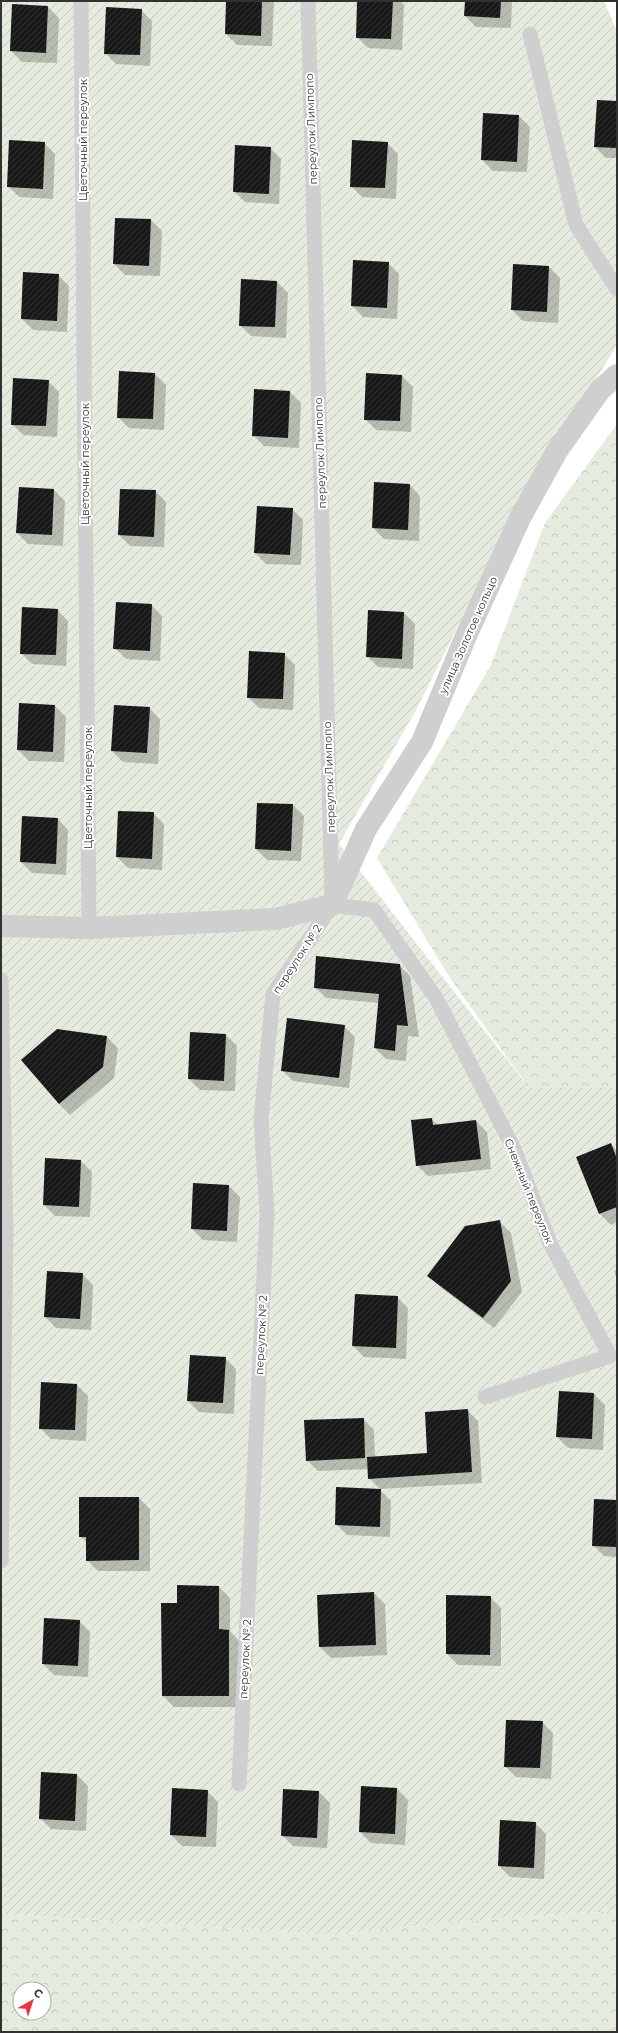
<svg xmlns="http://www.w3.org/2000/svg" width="618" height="2033" font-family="Montserrat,sans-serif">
	<defs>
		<pattern id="forest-crowns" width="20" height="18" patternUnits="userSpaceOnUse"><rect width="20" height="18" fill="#e5ebde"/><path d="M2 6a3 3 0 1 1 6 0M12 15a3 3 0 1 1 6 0" fill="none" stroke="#c5cabf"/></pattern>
		<pattern id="garden-furrows" width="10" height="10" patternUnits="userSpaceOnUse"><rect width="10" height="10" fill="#e5ebde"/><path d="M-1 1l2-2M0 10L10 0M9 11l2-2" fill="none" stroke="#c5cabf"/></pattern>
		<pattern id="building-hatch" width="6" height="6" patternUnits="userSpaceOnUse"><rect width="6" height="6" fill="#191919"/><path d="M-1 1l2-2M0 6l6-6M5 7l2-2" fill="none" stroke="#323232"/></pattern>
	</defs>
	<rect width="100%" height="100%" fill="#fff"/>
	<g fill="url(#forest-crowns)" fill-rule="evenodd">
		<polygon points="617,424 617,1088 529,1088 450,978 377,858 491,665 545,523"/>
		<path d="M617 1911V2032H1V1914L337 1935 450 1922ZM20 1989H44V2013H20Z"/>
	</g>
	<polygon fill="url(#garden-furrows)" points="1,1 604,1 617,31 617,345 525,492 416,710 339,844 529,1088 617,1088 617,1911 450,1922 337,1935 1,1914"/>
	<g fill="#0003">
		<polygon points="227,1 274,1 272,46 237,45 226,34"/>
		<polygon points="358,1 401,1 404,5 402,50 368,48 357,37"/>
		<polygon points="466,1 512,1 511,28 476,27 465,16"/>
		<polygon points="48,7 59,18 57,63 22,62 11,51"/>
		<polygon points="141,10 152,21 150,66 116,64 105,53"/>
		<polygon points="617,102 617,158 606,158 595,147"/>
		<polygon points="519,116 530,127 527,172 493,171 482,160"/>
		<polygon points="44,143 55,154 53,199 19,197 8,186"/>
		<polygon points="387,143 398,154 396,199 362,197 351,186"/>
		<polygon points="270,148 281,159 279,204 245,202 234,191"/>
		<polygon points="151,220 162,231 160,276 125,275 114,264"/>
		<polygon points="388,263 399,274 397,319 363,317 352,306"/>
		<polygon points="549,267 560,278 558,323 523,321 512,310"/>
		<polygon points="58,275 69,286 67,332 33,330 22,319"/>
		<polygon points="277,282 288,293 286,338 251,336 240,325"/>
		<polygon points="120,372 155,374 166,385 164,430 129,428 118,417"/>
		<polygon points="402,376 413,387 411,432 376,430 365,419"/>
		<polygon points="48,381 59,392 57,437 23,435 12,424"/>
		<polygon points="290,392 301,403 299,448 264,446 253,435"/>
		<polygon points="375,483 410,485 420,496 419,541 384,539 373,528"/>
		<polygon points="19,488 54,490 65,501 63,546 28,544 17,533"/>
		<polygon points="155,491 166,502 164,547 130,546 119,535"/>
		<polygon points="292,509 303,520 301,565 266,564 255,553"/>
		<polygon points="151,605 162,616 160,661 126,659 115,648"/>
		<polygon points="57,610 68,621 66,666 32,664 21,653"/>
		<polygon points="369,611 404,613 415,624 413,669 378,667 367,656"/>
		<polygon points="284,654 295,665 293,710 259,708 248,697"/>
		<polygon points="55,706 66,717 64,762 29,761 18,750"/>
		<polygon points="114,706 149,708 160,719 158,764 123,762 112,751"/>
		<polygon points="293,805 304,816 301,861 267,860 256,849"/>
		<polygon points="153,813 164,824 162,870 128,868 117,857"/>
		<polygon points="58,819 68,830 66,875 32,873 21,862"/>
		<polygon points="399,965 410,976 419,1037 408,1036 406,1061 386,1059 375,1048 379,1003 326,998 315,987"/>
		<polygon points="344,1026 355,1037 349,1088 293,1081 282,1070"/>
		<polygon points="226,1035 237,1046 235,1091 200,1090 189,1079"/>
		<polygon points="107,1037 118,1048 114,1078 70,1115 59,1104"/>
		<polygon points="431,1119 438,1125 476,1121 487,1132 491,1169 428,1176 417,1165"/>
		<polygon points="611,1144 617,1151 617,1222 611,1225 600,1214"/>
		<polygon points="81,1161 92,1172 90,1217 55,1216 44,1205"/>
		<polygon points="229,1186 240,1197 237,1242 203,1240 192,1229"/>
		<polygon points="500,1222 511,1233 522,1292 494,1328 439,1286 428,1275"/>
		<polygon points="617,1270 617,1278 614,1271"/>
		<polygon points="82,1274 93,1285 91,1330 56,1328 45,1317"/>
		<polygon points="397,1297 408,1308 406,1359 364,1357 353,1346"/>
		<polygon points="225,1358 236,1369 234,1414 199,1412 188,1401"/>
		<polygon points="42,1383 77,1385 88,1396 86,1441 51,1439 40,1428"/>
		<polygon points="594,1394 605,1405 603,1450 568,1448 557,1437"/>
		<polygon points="467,1410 478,1421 482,1483 380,1489 369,1478 369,1469 318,1471 307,1460 363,1419 374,1430 375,1458 428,1454"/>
		<polygon points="380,1490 391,1501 390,1537 347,1535 336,1524"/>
		<polygon points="139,1498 150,1509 150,1571 98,1571 87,1560 87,1543 80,1536"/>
		<polygon points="617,1501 617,1557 604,1556 593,1545"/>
		<polygon points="219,1587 230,1598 230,1631 240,1642 240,1707 174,1707 163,1696 178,1604"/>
		<polygon points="374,1593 385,1604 387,1655 331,1658 320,1647"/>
		<polygon points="490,1597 501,1608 501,1666 458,1665 447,1654"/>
		<polygon points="45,1619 79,1621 90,1632 88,1677 54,1675 43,1664"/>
		<polygon points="542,1722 553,1733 551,1779 516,1777 505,1766"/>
		<polygon points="77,1775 88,1786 86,1831 51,1829 40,1818"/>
		<polygon points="397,1789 408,1800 405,1845 371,1843 360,1832"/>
		<polygon points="207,1791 218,1802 216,1847 182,1846 171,1835"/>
		<polygon points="319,1792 330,1803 327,1848 293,1846 282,1835"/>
		<polygon points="535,1823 546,1834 544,1879 510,1877 499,1866"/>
	</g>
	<g fill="url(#building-hatch)">
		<polygon points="226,1 262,1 261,36 225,34"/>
		<polygon points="357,1 393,1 391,39 356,38"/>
		<polygon points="465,1 501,1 500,18 464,16"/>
		<polygon points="12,4 48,6 46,53 10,51"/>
		<polygon points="106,7 142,9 140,55 104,54"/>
		<polygon points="597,100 617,101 617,148 594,147"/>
		<polygon points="483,113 519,115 517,162 481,160"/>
		<polygon points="9,140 45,142 43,189 7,187"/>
		<polygon points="352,140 388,142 385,188 350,187"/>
		<polygon points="235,145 271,147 269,194 233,192"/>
		<polygon points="115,218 151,219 149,266 113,264"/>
		<polygon points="353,260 389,262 387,308 351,306"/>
		<polygon points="513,264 549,266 547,312 511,310"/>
		<polygon points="23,272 59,274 57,321 21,319"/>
		<polygon points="241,279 277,281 275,327 239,326"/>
		<polygon points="119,371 155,373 153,419 117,418"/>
		<polygon points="366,373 402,375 400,421 364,420"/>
		<polygon points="13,378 49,380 46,426 11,425"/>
		<polygon points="254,389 290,391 288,438 252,436"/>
		<polygon points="374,482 410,484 408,530 372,528"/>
		<polygon points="19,487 54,489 52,535 16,533"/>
		<polygon points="120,489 156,490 154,537 118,535"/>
		<polygon points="257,506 293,508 290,555 254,553"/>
		<polygon points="116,602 152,604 150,651 113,649"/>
		<polygon points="22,607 58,609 56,655 20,654"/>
		<polygon points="368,610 404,612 402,659 366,657"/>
		<polygon points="249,651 285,653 283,699 247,698"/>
		<polygon points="19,703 55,705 53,752 17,750"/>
		<polygon points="114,705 150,707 147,753 111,751"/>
		<polygon points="257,803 293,804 291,851 255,849"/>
		<polygon points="118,811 154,812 152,859 116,857"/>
		<polygon points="22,816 58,818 56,864 20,862"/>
		<polygon points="316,956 400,964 408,1026 397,1025 395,1051 374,1048 379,994 314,988"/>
		<polygon points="287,1018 345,1025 339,1078 281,1071"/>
		<polygon points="57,1029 107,1036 103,1067 59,1104 21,1060"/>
		<polygon points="190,1032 226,1034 224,1081 188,1079"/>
		<polygon points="432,1118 433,1125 476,1120 481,1159 416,1166 411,1120"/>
		<polygon points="611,1143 617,1159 617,1207 599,1214 576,1157"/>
		<polygon points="45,1158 81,1160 79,1207 43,1205"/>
		<polygon points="193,1183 229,1185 227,1231 191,1229"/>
		<polygon points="500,1220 511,1281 483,1318 427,1276 465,1226"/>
		<polygon points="47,1271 83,1273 80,1319 44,1317"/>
		<polygon points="355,1294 398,1296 396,1348 352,1346"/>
		<polygon points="190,1355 226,1357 223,1403 187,1401"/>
		<polygon points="41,1382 77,1384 75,1430 39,1429"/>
		<polygon points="559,1391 594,1393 592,1439 556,1437"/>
		<polygon points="468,1409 472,1472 368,1479 367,1457 427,1453 425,1412"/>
		<polygon points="364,1418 365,1458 306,1461 304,1420"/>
		<polygon points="336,1487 381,1489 380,1527 335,1525"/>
		<polygon points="79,1497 139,1497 139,1560 86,1561 86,1537 79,1537"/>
		<polygon points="594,1499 617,1500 617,1547 592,1546"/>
		<polygon points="177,1585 219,1586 219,1629 229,1630 229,1696 162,1696 161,1603 177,1603"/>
		<polygon points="374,1592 376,1645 319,1647 317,1595"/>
		<polygon points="446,1595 491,1596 490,1655 446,1654"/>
		<polygon points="44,1618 80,1620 78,1666 42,1664"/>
		<polygon points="506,1720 543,1721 540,1768 504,1767"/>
		<polygon points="41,1772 77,1774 75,1821 39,1819"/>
		<polygon points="361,1786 397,1788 395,1834 359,1832"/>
		<polygon points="172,1788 208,1790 206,1837 170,1835"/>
		<polygon points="283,1789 319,1791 317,1838 281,1836"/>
		<polygon points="500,1820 536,1822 534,1868 498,1866"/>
	</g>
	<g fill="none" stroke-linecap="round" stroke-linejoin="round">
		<g stroke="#cfcfcf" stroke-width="15">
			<polyline points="81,1 89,928"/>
			<polyline points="308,1 332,898"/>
			<polyline points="530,34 576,225 617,289"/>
			<polyline points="332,905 374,910 436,998 514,1149 550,1243 610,1356 485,1397"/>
			<polyline points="1,980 6,1231 1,1561"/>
			<polyline points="239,1784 267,1213 261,1120 273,994 332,905"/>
		</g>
		<polyline stroke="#cfcfcf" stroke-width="22" points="1,926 89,928 276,919 332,905 366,829 422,742 466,636 520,518 557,451 600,390 617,375"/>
	</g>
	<g text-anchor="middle" stroke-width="4" stroke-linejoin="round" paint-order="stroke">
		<g font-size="11" fill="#323232" stroke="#fff">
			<text transform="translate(311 129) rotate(-92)" y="4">переулок Лимпопо</text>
			<text transform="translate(83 140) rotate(-90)" y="4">Цветочный переулок</text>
			<text transform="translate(320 453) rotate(-92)" y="4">переулок Лимпопо</text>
			<text transform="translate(85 464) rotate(-90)" y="4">Цветочный переулок</text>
			<text transform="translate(468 635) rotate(-66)" y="4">улица Золотое кольцо</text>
			<text transform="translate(329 777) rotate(-92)" y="4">переулок Лимпопо</text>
			<text transform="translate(88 788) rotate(-90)" y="4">Цветочный переулок</text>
			<text transform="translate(297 959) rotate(-57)" y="4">переулок № 2</text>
			<text transform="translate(529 1191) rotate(68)" y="4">Снежный переулок</text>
			<text transform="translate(261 1335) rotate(-87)" y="4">переулок № 2</text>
			<text transform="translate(245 1659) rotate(-87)" y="4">переулок № 2</text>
		</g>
	</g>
	<rect width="618" height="2033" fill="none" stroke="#323232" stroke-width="4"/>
	<g transform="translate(32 2001) rotate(39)"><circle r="19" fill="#ffffff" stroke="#adadad"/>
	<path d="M0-3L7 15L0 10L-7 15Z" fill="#e83545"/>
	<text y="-6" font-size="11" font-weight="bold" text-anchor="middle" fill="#323232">С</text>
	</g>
</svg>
